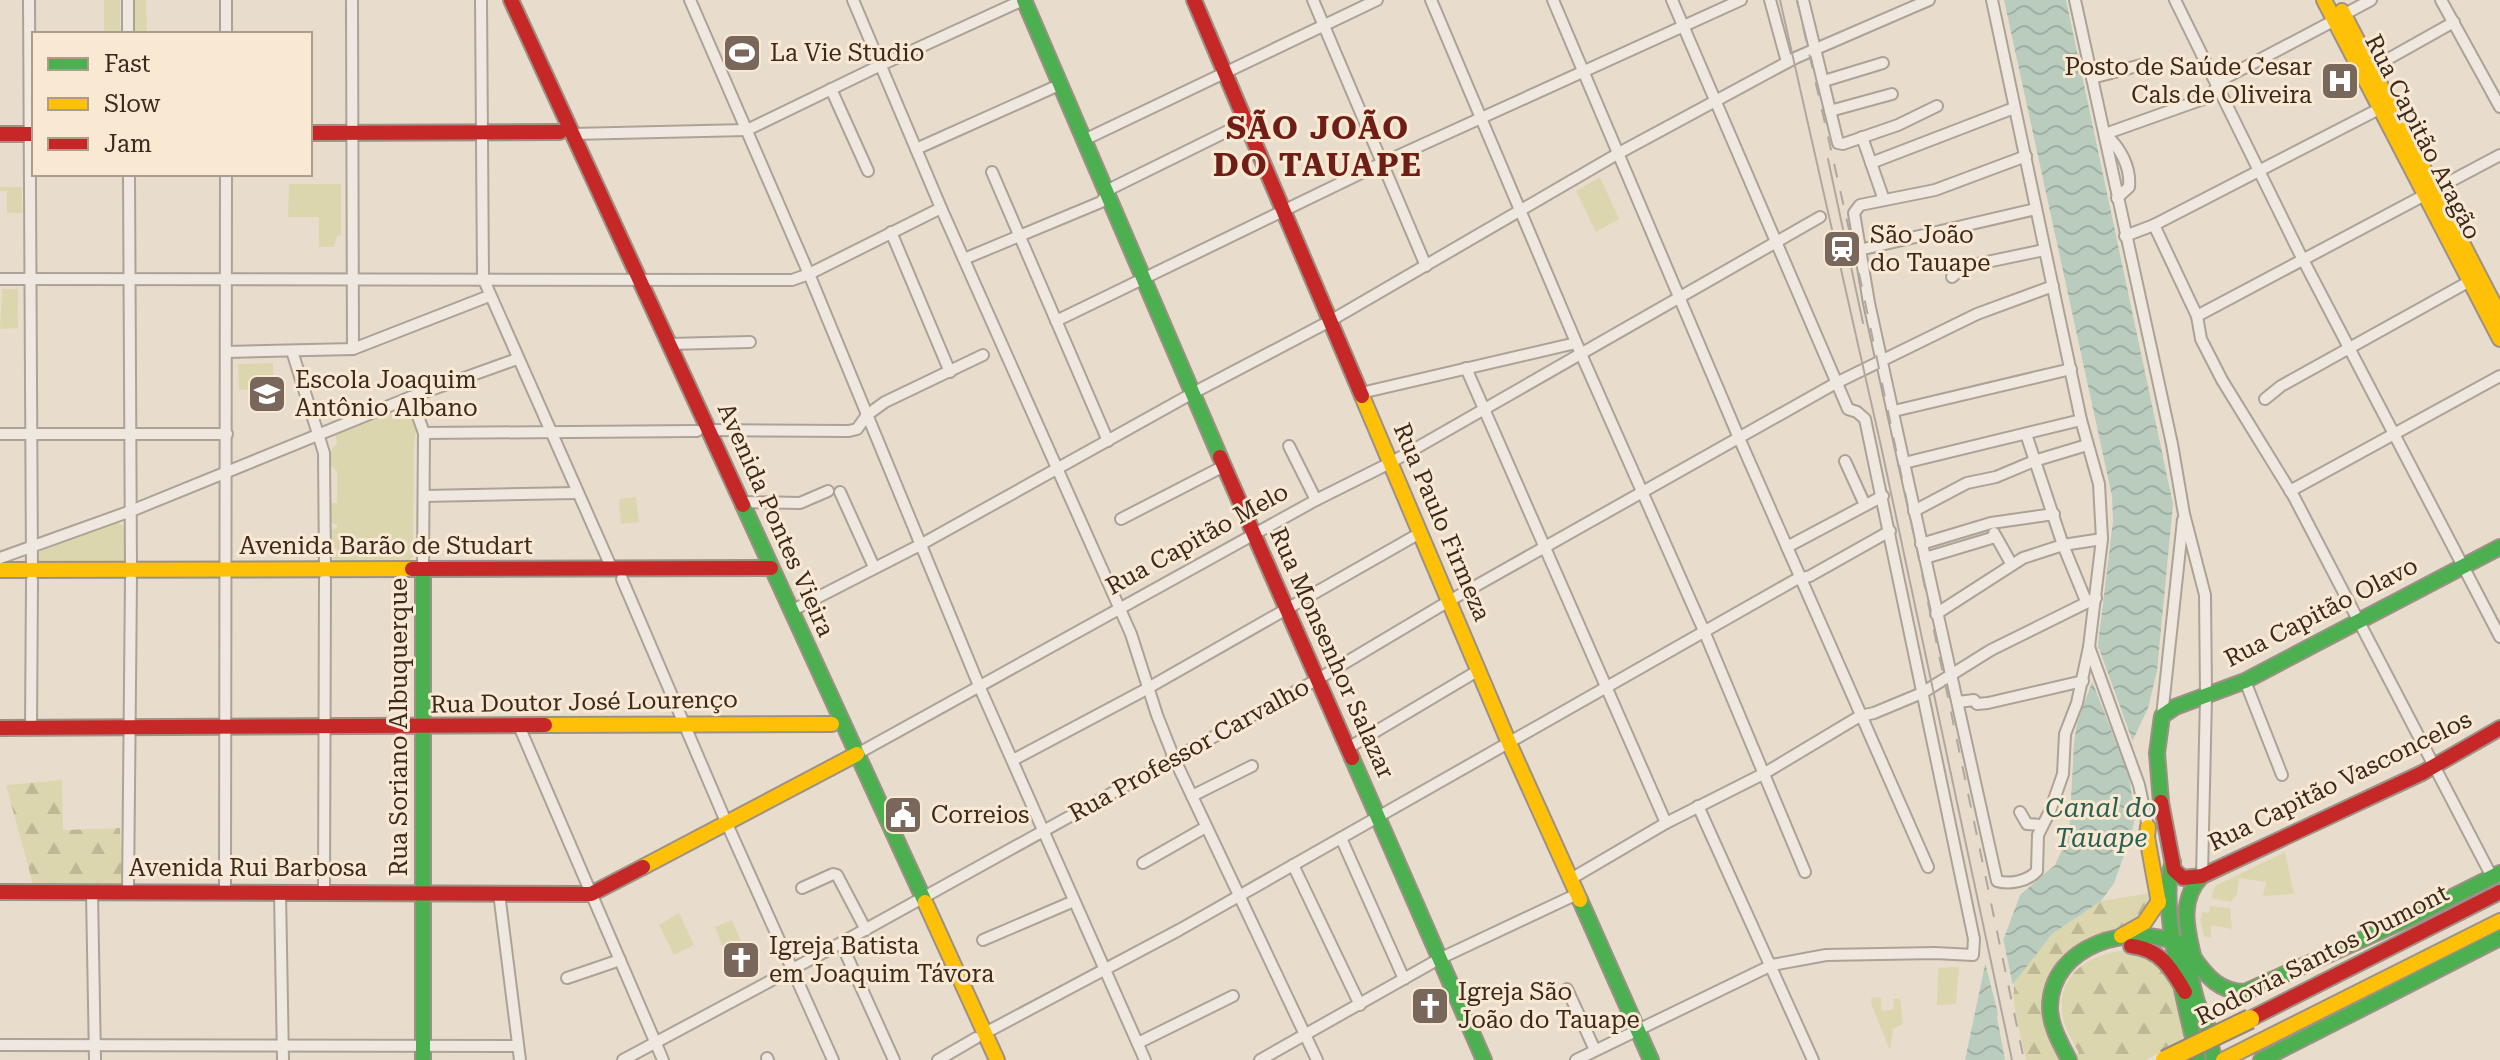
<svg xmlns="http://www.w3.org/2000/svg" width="2500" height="1060" font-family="'Roboto Serif',serif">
	<defs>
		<pattern id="forest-firs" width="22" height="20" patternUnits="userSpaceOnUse" patternTransform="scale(2)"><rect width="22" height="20" fill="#dcd6ae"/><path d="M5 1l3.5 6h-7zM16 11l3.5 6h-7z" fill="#beb895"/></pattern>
		<pattern id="water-waves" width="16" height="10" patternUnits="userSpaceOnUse" patternTransform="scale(2)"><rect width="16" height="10" fill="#b9ccbe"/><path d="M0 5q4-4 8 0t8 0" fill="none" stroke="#a0afa3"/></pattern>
	</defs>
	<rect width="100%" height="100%" fill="#e8ddcd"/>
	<g fill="#dcd6ae">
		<rect x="104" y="0" width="16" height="34"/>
		<polygon points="131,0 146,0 147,34 131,34"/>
		<polygon points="1600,177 1619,219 1596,232 1576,191"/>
		<polygon points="289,184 341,184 341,235 337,236 334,247 319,247 319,217 288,217"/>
		<polygon points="0,187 22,187 22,213 7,213 7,191 0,191"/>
		<polygon points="2,289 18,289 18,328 0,329"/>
		<polygon points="273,363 274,389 239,390 238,364"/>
		<polygon points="405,406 411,410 417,425 414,445 413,557 408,562 334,561 331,552 337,552 337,549 331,549 331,530 337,528 337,525 331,522 331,503 337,503 337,471 330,465 331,450 337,443 335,434"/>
		<polygon points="636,497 639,522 621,524 619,499"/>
		<polygon points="117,522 124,527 125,563 39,563 37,559 40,551"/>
		<polygon points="2285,852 2294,894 2263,896 2266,882 2239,878 2237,894 2231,902 2211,898 2215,886"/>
		<polygon points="2210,906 2230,908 2232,929 2211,925 2211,938 2204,936 2200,920 2203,912 2209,913"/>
		<polygon points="679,913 694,945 674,955 659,925"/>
		<polygon points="732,920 741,941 723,948 715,927"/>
		<polygon points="1959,967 1956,1004 1937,1005 1938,968"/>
		<polygon points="1873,997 1881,998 1882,1011 1894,1009 1893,999 1900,998 1903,1024 1893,1029 1890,1050 1872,1006 1871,999"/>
	</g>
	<g fill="url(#forest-firs)">
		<polygon points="62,780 63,830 120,828 123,887 33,884 6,785"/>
		<path d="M2151 893 2153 906 2051 978 2065 1060H2026C2022 1040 2008 995 2016 979L2052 934 2101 901Z"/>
		<path d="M2142 950 2170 976 2184 1040 2146 1060H2066L2079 1053C2073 1042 2066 1030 2063 1018 2053 969 2100 948 2142 950Z"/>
	</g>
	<polygon fill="url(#water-waves)" points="2004,0 2066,0 2173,504 2157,671 2148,708 2132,742 2129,776 2135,817 2131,836 2114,883 2101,901 2052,934 2013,984 1997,1017 2005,1060 1965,1060 1985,965 2004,938 2020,895 2055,865 2069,835 2074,743 2077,723 2094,677 2113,521 2112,496"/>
	<g fill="#e8ddcd">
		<polygon points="2099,648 2134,745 2130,778 2090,676 2095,650"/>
		<polygon points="2003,938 2014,991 1999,1018 1985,962"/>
	</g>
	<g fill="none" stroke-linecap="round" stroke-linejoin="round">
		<g stroke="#ada296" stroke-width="14">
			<g id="street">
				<polyline points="29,0 32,570"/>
				<polyline points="352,0 353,349"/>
				<polyline points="481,0 483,278 612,569"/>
				<polyline points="690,0 809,274 980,688 1145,1060"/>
				<polyline points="853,0 941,208 1131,634 1157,715 1174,758 1317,1060"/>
				<polyline points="1313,0 1426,266"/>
				<polyline points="1431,0 1581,354 1704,631 1805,872"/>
				<polyline points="1553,0 1739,438 1928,867"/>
				<polyline points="1770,0 1787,62"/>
				<polyline points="1803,0 1838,143 1843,144 1898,125 1937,106"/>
				<polyline points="1992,0 2081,420 2099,484 2102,539 2089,647 2139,785 2148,827"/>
				<polyline points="2075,0 2172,444 2184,514 2205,595 2206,696 2202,876"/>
				<polyline points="2175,0 2299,252 2500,637"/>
				<polyline points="2441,0 2500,107"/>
				<polyline points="2343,15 2371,0"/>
				<polyline points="128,34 128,0"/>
				<polyline points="226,34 226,0"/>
				<polyline points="2372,68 2454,22"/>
				<polyline points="2092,78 2141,65"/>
				<polyline points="1824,81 1883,63"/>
				<polyline points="831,89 868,171"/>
				<polyline points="1830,111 1892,94"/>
				<polyline points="572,134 747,130 881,65 1023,0"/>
				<polyline points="1862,137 1884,200"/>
				<polyline points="1084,140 1377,0"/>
				<polyline points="916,149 1059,85"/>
				<path d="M2026 156 1935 190 1860 205 1854 213 1869 303 1904 463 1997 881C2010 885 2028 881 2037 871L2038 835 2050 811 2063 774 2065 734 2077 703 2089 647"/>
				<polyline points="1871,163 2014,108"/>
				<polyline points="992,172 1108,441"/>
				<polyline points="129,174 131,570"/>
				<path d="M2117 198 2129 187C2131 167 2120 147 2105 134L2209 97 2223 79 2335 20"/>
				<polyline points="2154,225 2197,316 2201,339 2222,380 2294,497 2492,877"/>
				<polyline points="891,232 950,372"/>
				<polyline points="2125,236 2154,225 2381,108"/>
				<polyline points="1859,250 2036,209"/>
				<polyline points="964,259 1101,202 1112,188 1246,122"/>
				<polyline points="1952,277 1963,267 2044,250"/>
				<polyline points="0,279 792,280 809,274 941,208"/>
				<polyline points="2197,316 2500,155"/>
				<polyline points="1056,321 1382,163 1741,0"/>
				<polyline points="669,344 750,342"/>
				<polyline points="292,351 324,453 325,570"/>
				<polyline points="226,352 353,349 489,296"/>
				<polyline points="1466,368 1666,823"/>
				<polyline points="1361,393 1576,343"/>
				<polyline points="411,397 424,433 423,569"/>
				<polyline points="2265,399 2281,386 2470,281"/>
				<polyline points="1894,411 2071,369"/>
				<polyline points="709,430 849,431 857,429 867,415 885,402 983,355"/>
				<polyline points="424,433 697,431"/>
				<polyline points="0,434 227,434"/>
				<polyline points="2026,434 2063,545 2086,601"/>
				<polyline points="1289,446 1316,500"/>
				<polyline points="1845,461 1865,505"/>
				<polyline points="1904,463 2081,420"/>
				<polyline points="2290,491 2500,376"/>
				<polyline points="840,492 874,567"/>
				<polyline points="424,496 577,493"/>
				<polyline points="741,502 800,503 828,491"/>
				<polyline points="1914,511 1967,483 1996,477 2034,461 2087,445"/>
				<polyline points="1121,519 1224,466"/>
				<polyline points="1994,533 2012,565"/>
				<polyline points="1921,544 1991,523 2054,514"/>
				<polyline points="1787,547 1883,496"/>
				<polyline points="0,558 131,511 411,397 517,359"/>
				<polyline points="1925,558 1995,537"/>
				<polyline points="622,579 727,824 833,1060"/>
				<polyline points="791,611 920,545 1193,393 1330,321 1619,153 1795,58 1929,0"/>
				<polyline points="1936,614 2023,558 2063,545 2102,539"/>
				<polyline points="2245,681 2282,775"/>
				<polyline points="1958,702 1974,700 1977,704 1988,703 2083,681"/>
				<polyline points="2162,716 2183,520"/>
				<polyline points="519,726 663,1060"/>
				<polyline points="31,728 32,580"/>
				<polyline points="1348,748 1479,670"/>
				<polyline points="857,754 1316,500 1390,463 1820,217"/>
				<polyline points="1013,760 1141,692 1420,533"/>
				<polyline points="1192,796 1252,766"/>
				<polyline points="1698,806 1813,1060"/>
				<polyline points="2020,812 2027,824 2041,825"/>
				<polyline points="1341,838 1404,979"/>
				<polyline points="1143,863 1206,827"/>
				<polyline points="1293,865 1360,1005"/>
				<polyline points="1569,880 1666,823 1765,773 1860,716 1874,713 1922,693 1991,650 2096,598"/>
				<polyline points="802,888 833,874 837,875 866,930"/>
				<polyline points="92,892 95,1060"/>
				<polyline points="324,892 325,579"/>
				<polyline points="128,893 131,579"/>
				<polyline points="225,893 226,174"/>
				<polyline points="280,893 283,1060"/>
				<polyline points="499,893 520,1060"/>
				<polyline points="983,940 1074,901"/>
				<polyline points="841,943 894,1060"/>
				<polyline points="567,978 620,960"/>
				<polyline points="1567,989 1595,1050"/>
				<polyline points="985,1033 1179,930 1795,580 1810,576 1890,531"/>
				<polyline points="1138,1043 1233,996"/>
				<polyline points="0,1045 518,1046"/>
				<polyline points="767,1058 768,1060"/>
				<polyline points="623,1060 841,943 1318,679 1449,601 1836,383 1977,314 2053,286"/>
				<polyline points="938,1060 976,1038"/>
				<polyline points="1260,1060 1439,959 1575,895"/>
				<polyline points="1576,1060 1772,965 1826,955 1935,953 1973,955 1974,939 1865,419 1857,412 1848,409 1672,0"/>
			</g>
		</g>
		<g stroke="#9d9186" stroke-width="18">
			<g id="fast">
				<polyline points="1024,0 1220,457"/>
				<polyline points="743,505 925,902"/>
				<polyline points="423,569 423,1060"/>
				<polyline points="1352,758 1484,1060"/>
				<polyline points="2161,802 2157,753 2162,716 2175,707 2245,681 2500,547"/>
				<path d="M2173 862C2157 904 2188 1012 2198 1060"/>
				<polyline points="1580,900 1651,1060"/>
				<path d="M2193 957C2207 977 2220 992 2245 992L2412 917 2500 873"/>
				<path d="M2195 964C2188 933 2177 901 2202 876"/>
				<polyline points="2207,1026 2214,1060"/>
				<path d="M2069 1060C2061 1044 2050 1026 2050 1007 2051 945 2130 922 2180 944 2193 970 2191 999 2207 1024"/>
				<polyline points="2261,1060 2500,938"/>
			</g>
		</g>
		<g stroke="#9d9186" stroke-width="18">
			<g id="slow">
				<polyline points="2324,0 2500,339"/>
				<polyline points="2342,11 2500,316"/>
				<polyline points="1362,396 1509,743 1580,900"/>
				<polyline points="0,570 412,569"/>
				<polyline points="545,725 832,724"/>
				<polyline points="2148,827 2147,837 2159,903"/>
				<polyline points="643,867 857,754"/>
				<polyline points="925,902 997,1060"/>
				<polyline points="2121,936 2144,923 2159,901"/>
				<polyline points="2223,1060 2500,921"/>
			</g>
		</g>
		<g stroke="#9d9186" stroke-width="18">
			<g id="jam">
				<polyline points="511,0 743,505"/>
				<polyline points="1194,0 1362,396"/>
				<polyline points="310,133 560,132"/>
				<polyline points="0,134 34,134"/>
				<polyline points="1220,457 1352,758"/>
				<polyline points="412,569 771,568"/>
				<polyline points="0,728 545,725"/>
				<polyline points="2161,802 2174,870 2183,878 2202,876 2422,773 2500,728"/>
				<polyline points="0,892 591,894 643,867"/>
				<path d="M2131 946C2160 949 2171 968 2185 992"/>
				<polyline points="2250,1019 2500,892"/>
			</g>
		</g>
		<use href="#street" stroke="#efe8e0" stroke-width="10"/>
		<use href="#fast" stroke="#4caf50" stroke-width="14"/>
		<use href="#slow" stroke="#ffc107" stroke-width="14"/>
		<use href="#jam" stroke="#c62828" stroke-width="14"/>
		<g stroke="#afa7a0" stroke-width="2">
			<polyline points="1780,0 1881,446 2012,1060"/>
			<polyline points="1828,159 1863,323"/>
		</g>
		<polyline stroke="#afa7a0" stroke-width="2" stroke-dasharray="14 14" stroke-linecap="butt" points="1797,0 1860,278 2024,1060"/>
		<g stroke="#92877d" stroke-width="22" stroke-linecap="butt">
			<polyline id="slow-bridge" points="2165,1060 2250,1019"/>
		</g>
		<use href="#slow-bridge" stroke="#ffc107" stroke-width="18"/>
	</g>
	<defs>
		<g id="stadium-square" transform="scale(2)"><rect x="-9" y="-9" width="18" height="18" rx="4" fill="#79675b" stroke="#f9e9d3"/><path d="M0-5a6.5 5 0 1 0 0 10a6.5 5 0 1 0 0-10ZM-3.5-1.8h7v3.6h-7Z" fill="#fff"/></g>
		<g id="hospital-square" transform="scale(2)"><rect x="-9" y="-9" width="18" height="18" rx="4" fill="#79675b" stroke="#f9e9d3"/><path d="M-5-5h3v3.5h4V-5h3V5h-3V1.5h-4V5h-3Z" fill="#fff"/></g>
		<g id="station-square" transform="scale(2)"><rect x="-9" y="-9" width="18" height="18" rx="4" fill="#79675b" stroke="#f9e9d3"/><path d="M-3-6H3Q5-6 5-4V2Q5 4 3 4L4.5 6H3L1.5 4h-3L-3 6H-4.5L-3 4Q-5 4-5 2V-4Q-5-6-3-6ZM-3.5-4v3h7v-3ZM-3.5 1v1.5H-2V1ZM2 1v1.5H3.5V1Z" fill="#fff"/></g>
		<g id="school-square" transform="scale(2)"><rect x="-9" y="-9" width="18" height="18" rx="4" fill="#79675b" stroke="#f9e9d3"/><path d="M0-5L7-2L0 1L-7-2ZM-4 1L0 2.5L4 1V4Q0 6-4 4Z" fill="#fff"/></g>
		<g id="civic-square" transform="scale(2)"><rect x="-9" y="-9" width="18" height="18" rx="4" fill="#79675b" stroke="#f9e9d3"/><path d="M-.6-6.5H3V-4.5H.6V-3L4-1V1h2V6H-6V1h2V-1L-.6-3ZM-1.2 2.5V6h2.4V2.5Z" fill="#fff"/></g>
		<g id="church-square" transform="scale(2)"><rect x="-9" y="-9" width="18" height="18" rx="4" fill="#79675b" stroke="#f9e9d3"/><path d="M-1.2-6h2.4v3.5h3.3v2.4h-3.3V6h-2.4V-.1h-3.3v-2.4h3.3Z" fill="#fff"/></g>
	</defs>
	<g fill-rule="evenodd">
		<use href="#stadium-square" x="742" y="53"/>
		<use href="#hospital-square" x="2340" y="81"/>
		<use href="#station-square" x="1842" y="249"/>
		<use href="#school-square" x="267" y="394"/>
		<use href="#civic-square" x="903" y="815"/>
		<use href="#church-square" x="741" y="960"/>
		<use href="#church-square" x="1430" y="1006"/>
	</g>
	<g text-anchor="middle" stroke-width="6" stroke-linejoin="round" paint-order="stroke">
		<g font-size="24" fill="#3d281d" stroke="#f9e9d3" text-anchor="start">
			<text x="770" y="61">La Vie Studio</text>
			<text x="2312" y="75" text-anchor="end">Posto de Saúde Cesar<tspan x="2312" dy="28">Cals de Oliveira</tspan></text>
			<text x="1870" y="243">São João<tspan x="1870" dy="28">do Tauape</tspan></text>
			<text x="295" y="388">Escola Joaquim<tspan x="295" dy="28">Antônio Albano</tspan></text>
			<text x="931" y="823">Correios</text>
			<text x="769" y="954">Igreja Batista<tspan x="769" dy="28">em Joaquim Távora</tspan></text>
			<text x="1458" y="1000">Igreja São<tspan x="1458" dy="28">João do Tauape</tspan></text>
		</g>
		<g font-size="24" fill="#3d281d" stroke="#f9e9d3">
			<text transform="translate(2423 137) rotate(63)" y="8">Rua Capitão Aragão</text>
			<text transform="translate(776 520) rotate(66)" y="8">Avenida Pontes Vieira</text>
			<text transform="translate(1442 522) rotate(67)" y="8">Rua Paulo Firmeza</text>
			<text transform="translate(1197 539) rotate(-29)" y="8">Rua Capitão Melo</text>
			<text x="386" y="554">Avenida Barão de Studart</text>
			<text transform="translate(2321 612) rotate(-27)" y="8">Rua Capitão Olavo</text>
			<text transform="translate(1332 653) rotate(66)" y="8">Rua Monsenhor Salazar</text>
			<text transform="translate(584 702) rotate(-1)" y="8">Rua Doutor José Lourenço</text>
			<text transform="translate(399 727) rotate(-90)" y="8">Rua Soriano Albuquerque</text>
			<text transform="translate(1189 750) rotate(-29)" y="8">Rua Professor Carvalho</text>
			<text transform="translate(2340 781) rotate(-26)" y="8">Rua Capitão Vasconcelos</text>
			<text x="248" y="876">Avenida Rui Barbosa</text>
			<text transform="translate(2322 955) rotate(-27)" y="8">Rodovia Santos Dumont</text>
		</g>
		<g font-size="26" font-style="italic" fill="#2a5f54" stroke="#f9e9d3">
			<text x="2101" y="817">Canal do<tspan x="2101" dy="30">Tauape</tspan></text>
		</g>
		<g font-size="32" font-weight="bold" letter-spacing="2" fill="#6f1e17" stroke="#f9e9d3">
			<text x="1318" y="139">SÃO JOÃO<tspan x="1318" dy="37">DO TAUAPE</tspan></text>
		</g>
	</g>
	<rect x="32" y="32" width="280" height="144" fill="#f9e9d3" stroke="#ae9c8a" stroke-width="2"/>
	<rect x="48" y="58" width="40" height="12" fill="#4caf50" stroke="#ae9c8a" stroke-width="2"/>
	<text x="104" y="72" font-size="24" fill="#3d281d">Fast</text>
	<rect x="48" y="98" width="40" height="12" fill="#ffc107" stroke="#ae9c8a" stroke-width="2"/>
	<text x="104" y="112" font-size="24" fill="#3d281d">Slow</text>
	<rect x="48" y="138" width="40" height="12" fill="#c62828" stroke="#ae9c8a" stroke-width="2"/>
	<text x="104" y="152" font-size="24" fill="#3d281d">Jam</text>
</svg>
